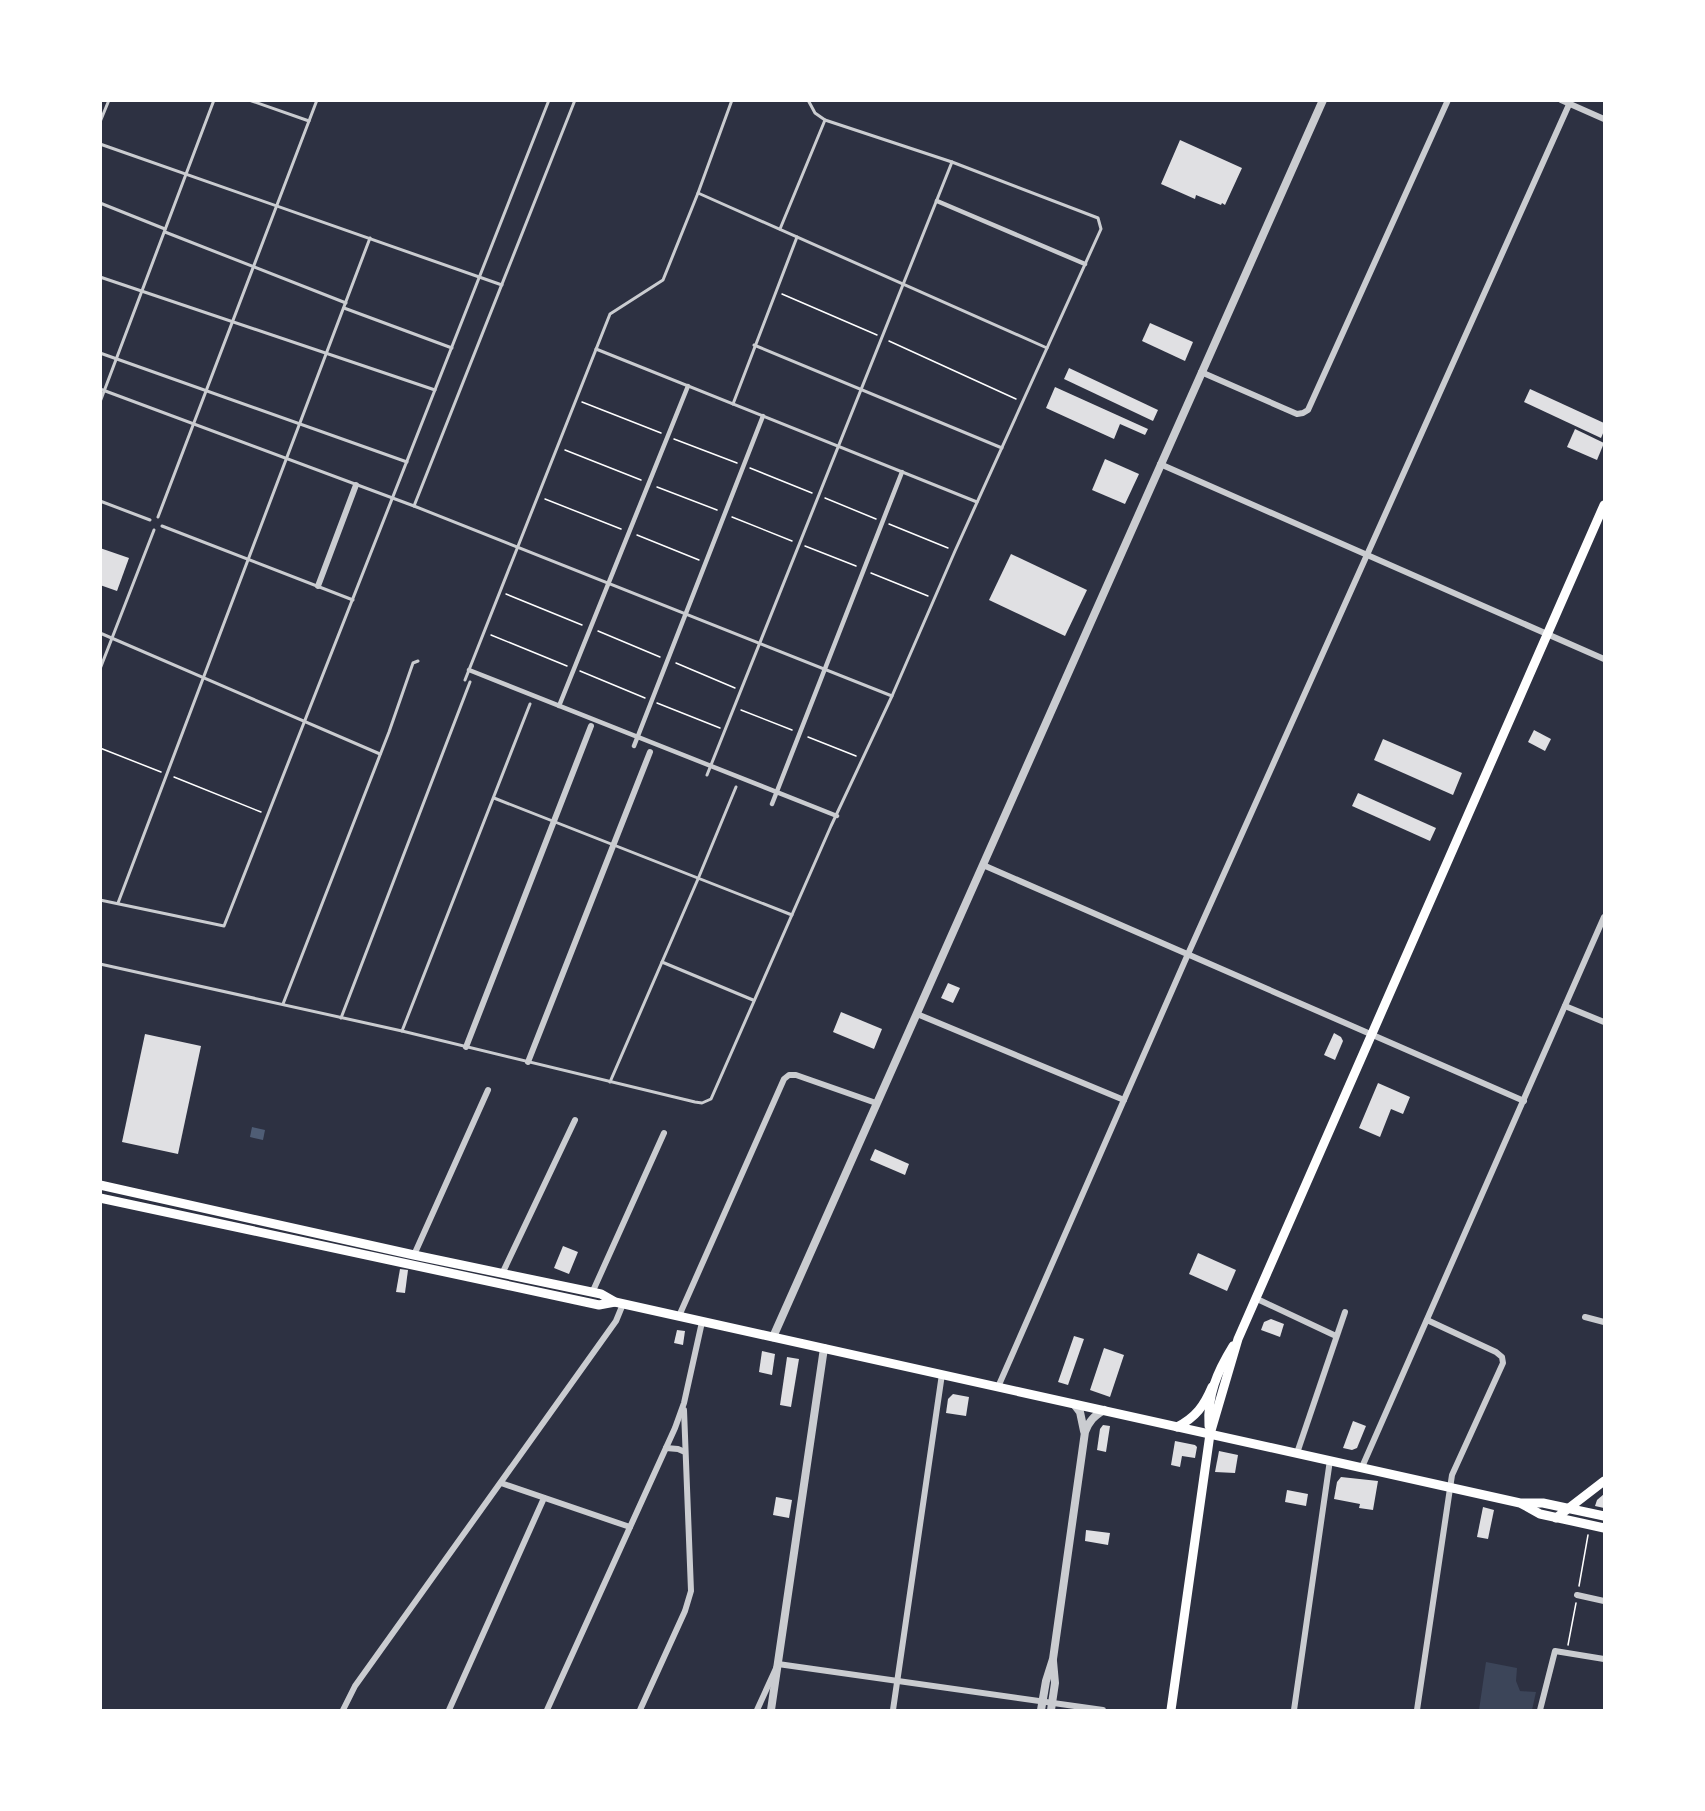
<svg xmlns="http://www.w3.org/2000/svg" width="1705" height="1811" font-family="Roboto,sans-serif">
	<rect width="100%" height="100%" fill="#2d3142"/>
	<polygon fill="#3c4559" points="1486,1662 1517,1668 1516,1681 1520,1691 1536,1692 1532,1710 1479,1710"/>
	<polygon fill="#4f5d75" points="252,1127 265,1130 263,1140 250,1137"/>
	<g fill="#e0e0e3">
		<polygon points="1180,140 1242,168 1225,205 1222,203 1221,205 1196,195 1195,199 1161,184"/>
		<polygon points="1150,323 1193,342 1185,361 1142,341"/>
		<polygon points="1069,368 1158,410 1153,421 1064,379"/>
		<polygon points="1055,387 1148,429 1145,435 1120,424 1114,439 1046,408"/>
		<polygon points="1530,389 1604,423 1604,431 1601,438 1524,402"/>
		<polygon points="1575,429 1604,443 1597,460 1567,447"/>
		<polygon points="1105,459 1139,474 1125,504 1092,490"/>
		<polygon points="100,548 129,558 117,591 100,585"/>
		<polygon points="1011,554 1087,590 1065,636 989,600"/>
		<polygon points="1534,730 1551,739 1545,751 1528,742"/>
		<polygon points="1383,739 1462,773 1453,795 1374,760"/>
		<polygon points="1358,793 1436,828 1430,841 1352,806"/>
		<polygon points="948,983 960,988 953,1003 941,998"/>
		<polygon points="841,1012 882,1029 874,1049 833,1032"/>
		<polygon points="1334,1033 1341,1037 1343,1041 1335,1060 1324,1055"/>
		<polygon points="145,1034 201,1046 178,1154 122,1142"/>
		<polygon points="1378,1083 1410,1097 1403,1114 1391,1109 1380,1137 1359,1128"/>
		<polygon points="875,1149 909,1164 905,1175 870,1160"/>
		<polygon points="563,1246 578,1252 569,1274 554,1268"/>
		<polygon points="1198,1253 1236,1270 1227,1291 1189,1274"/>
		<polygon points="400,1269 408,1270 405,1293 396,1292"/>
		<polygon points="1271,1319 1284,1324 1280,1337 1261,1330 1264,1322"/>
		<polygon points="677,1330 685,1331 683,1345 674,1343"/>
		<polygon points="1074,1336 1084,1339 1068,1385 1058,1382"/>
		<polygon points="1104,1348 1124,1355 1110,1397 1090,1390"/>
		<polygon points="762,1351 775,1354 772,1375 759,1372"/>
		<polygon points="787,1357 799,1359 791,1407 780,1405"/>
		<polygon points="953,1394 969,1397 966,1416 946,1413 948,1399"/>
		<polygon points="1353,1421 1366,1426 1357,1448 1352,1450 1343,1448"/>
		<polygon points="1103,1425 1110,1426 1106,1452 1097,1450 1100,1429"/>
		<polygon points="1175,1441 1195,1445 1197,1447 1195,1458 1182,1456 1180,1467 1171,1465"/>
		<polygon points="1219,1451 1238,1455 1235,1473 1215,1472"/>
		<polygon points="1341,1477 1378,1481 1373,1510 1359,1508 1360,1504 1334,1499 1337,1482"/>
		<polygon points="1287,1490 1308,1494 1306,1506 1285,1502"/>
		<polygon points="1604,1494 1604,1508 1595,1506 1597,1500"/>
		<polygon points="776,1497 792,1500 789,1518 773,1515"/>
		<polygon points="1483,1507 1494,1510 1488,1539 1477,1537"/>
		<polygon points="1086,1530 1110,1533 1108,1545 1085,1541"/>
	</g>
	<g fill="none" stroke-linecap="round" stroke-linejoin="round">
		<g stroke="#fff" stroke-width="1.5">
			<polyline points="782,294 877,335"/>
			<polyline points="889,341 1016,399"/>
			<polyline points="582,402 661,433"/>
			<polyline points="674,439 737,463"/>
			<polyline points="565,450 641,480"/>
			<polyline points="750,468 812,493"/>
			<polyline points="657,487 717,510"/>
			<polyline points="825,498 876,519"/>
			<polyline points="545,499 621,529"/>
			<polyline points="732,517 792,541"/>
			<polyline points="889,524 948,548"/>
			<polyline points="637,535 699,560"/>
			<polyline points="805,546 856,566"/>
			<polyline points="871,573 928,596"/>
			<polyline points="506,594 582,625"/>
			<polyline points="598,631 660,657"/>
			<polyline points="491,635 567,666"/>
			<polyline points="676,663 735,688"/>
			<polyline points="580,671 645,698"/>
			<polyline points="657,703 720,728"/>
			<polyline points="741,710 792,730"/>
			<polyline points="808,737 856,756"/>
			<polyline points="100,748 161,772"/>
			<polyline points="174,777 261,812"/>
			<polyline points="1579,1586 1588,1535"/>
			<polyline points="1568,1645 1576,1603"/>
		</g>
		<g stroke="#caccd0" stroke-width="3">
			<polyline points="249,100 309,121"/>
			<polyline points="100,122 109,100"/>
			<polyline points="100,144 502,285"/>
			<polyline points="698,193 1047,348"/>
			<polyline points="100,203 165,229"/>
			<polyline points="780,229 825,120"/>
			<polyline points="165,232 346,303"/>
			<polyline points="100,277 435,390"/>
			<polyline points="344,308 452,348"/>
			<polyline points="754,345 1002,448"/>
			<polyline points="596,349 977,502"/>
			<polyline points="100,353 407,462"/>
			<polyline points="100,389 414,506 892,696"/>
			<polyline points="100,402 214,100"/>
			<polyline points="733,404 797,237"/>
			<polyline points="100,501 150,520"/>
			<polyline points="414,506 575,100"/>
			<polyline points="158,517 317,100"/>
			<polyline points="162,526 353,600"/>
			<polyline points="100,633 380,754"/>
			<polyline points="100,669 154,530"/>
			<polyline points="465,680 610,314 663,280 698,193 732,100"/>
			<polyline points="707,775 952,162"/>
			<polyline points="494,798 792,915"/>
			<polyline points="100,900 224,926 549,100"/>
			<polyline points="118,903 370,238"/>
			<polyline points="662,962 753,1000"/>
			<polyline points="100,964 402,1031 695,1102 702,1103 711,1099 831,826 892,696 955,551 1101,229 1098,218 952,162 825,120 815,113 808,100"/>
			<polyline points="283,1004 389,732 413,663 418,661"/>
			<polyline points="341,1018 470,682"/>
			<polyline points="402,1031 530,704"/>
			<polyline points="610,1082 698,879 736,787"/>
		</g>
		<g stroke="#caccd0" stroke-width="4.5">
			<polyline points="937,201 1085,264"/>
			<polyline points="469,670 837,816"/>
			<polyline points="559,706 688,386"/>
			<polyline points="634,746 763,416"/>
			<polyline points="772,804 902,472"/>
		</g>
		<g stroke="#caccd0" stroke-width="6">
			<polyline points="1561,100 1604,119"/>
			<polyline points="1201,372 1297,414 1303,413 1308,410 1448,100"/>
			<polyline points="1160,464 1604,659"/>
			<polyline points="318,586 356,485"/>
			<polyline points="983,865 1524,1101"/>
			<polyline points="1565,1006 1604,1022"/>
			<polyline points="917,1014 1124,1100"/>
			<polyline points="466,1047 591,726"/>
			<polyline points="528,1062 650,752"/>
			<polyline points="414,1255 488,1090"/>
			<polyline points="502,1274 575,1120"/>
			<polyline points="592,1293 664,1133"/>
			<polyline points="1255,1298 1336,1336"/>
			<polyline points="679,1316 784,1079 789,1075 796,1075 876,1103"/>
			<polyline points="1585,1317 1604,1322"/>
			<polyline points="998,1387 1188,954 1571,100"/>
			<polyline points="666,1448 678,1449 685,1452"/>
			<polyline points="1297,1453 1345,1312"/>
			<polyline points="1362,1467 1604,917"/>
			<polyline points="501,1483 630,1527"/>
			<polyline points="1577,1595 1604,1601"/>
			<polyline points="343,1710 355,1686 616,1321 623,1304"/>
			<polyline points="449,1710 544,1498"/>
			<polyline points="547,1710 675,1428 684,1403 702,1322"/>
			<polyline points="640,1710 685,1611 691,1591 684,1410"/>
			<polyline points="757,1710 778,1664 1103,1710"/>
			<polyline points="893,1710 942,1374"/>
			<polyline points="1294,1710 1330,1460"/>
			<polyline points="1417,1710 1452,1475 1503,1363 1502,1357 1496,1352 1427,1320"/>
			<polyline points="1540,1710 1555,1651 1604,1659"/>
		</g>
		<g stroke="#caccd0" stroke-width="8">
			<polyline points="773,1337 1323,100"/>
			<polyline points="1074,1404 1080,1412 1084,1431"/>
			<polyline points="771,1710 824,1348"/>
			<path d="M1041 1710 1046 1681 1053 1659 1085 1432C1089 1421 1094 1416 1104 1410"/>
			<polyline points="1051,1710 1055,1683 1053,1661"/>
		</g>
		<g stroke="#fff" stroke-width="9">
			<path d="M1209 1426C1207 1395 1217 1372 1233 1346"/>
			<polyline points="1556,1518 1604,1481"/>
			<polyline points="1171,1710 1210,1434 1238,1339 1604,505"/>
		</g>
		<g stroke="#fff" stroke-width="9">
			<polyline points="100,1185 414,1255 601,1294 615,1302 1520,1503 1543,1503 1604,1516"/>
			<polyline points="100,1198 599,1305 615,1302"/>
			<path d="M1177 1427C1196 1417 1204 1406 1212 1387"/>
			<polyline points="1522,1504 1540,1514 1604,1528"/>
		</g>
	</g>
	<rect width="1705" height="1811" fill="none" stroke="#ffffff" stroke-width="204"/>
</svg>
